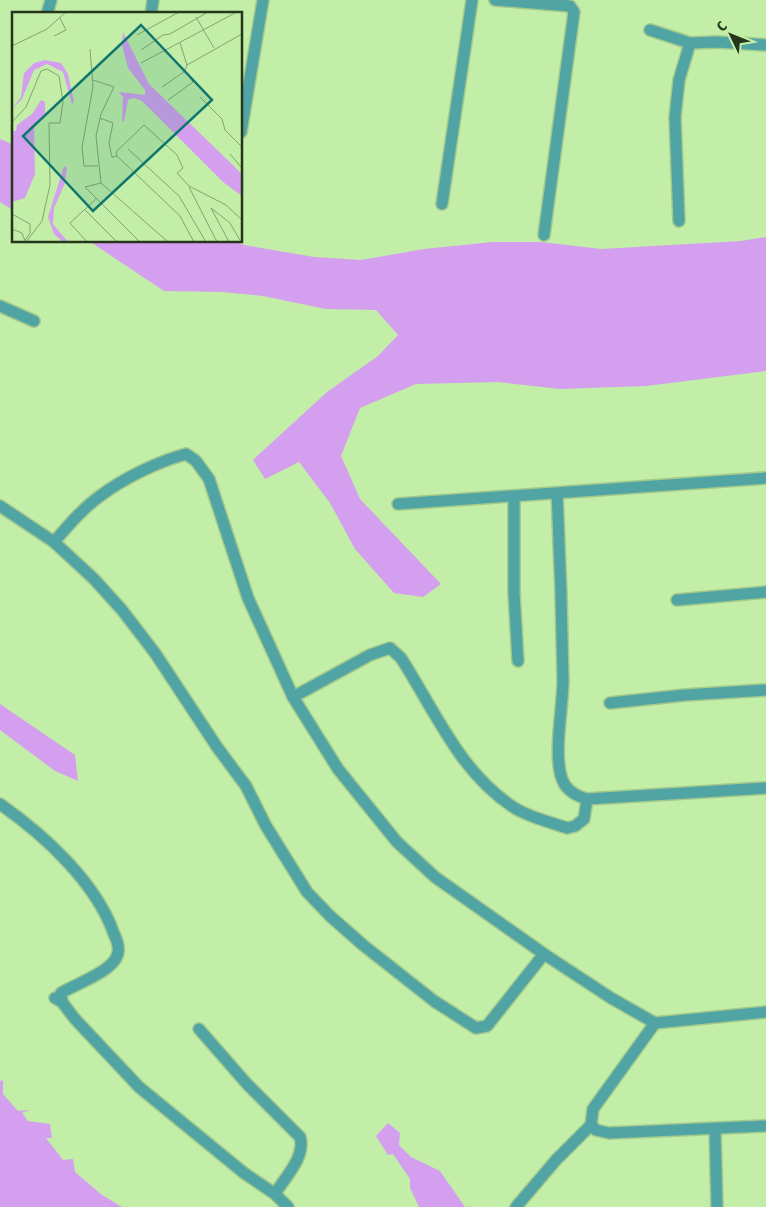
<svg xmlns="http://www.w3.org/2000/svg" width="766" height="1207" font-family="'Fira Sans Condensed',sans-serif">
	<rect width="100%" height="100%" fill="#c2eea8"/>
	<g fill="#d59fef">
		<polygon points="0,139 14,145 14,211 0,202"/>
		<polygon points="766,237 766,371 646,386 560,389 498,382 416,384 360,408 341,456 360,499 441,584 423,597 394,593 355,549 330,503 299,462 265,479 253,460 327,392 378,356 398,335 376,310 326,309 263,296 223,292 164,291 89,241 235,241 244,245 314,257 361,260 424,249 492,242 541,242 601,249 741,241"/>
		<polygon points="0,704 75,755 78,781 55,771 0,730"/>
		<polygon points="3,1080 3,1094 18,1111 30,1110 22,1113 28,1121 50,1124 52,1138 46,1138 63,1160 73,1159 75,1172 102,1195 122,1207 0,1207 0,1081"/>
		<polygon points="388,1123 400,1133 399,1145 411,1157 440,1171 465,1207 419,1207 410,1188 410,1179 393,1154 388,1155 376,1136"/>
	</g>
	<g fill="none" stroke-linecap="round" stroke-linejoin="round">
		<g stroke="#a3c98c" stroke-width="14">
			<g id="minor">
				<polyline points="495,0 570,6 574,12 544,235"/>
				<polyline points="47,14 51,0"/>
				<polyline points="151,14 153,0"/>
				<polyline points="650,30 690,43 718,42 766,45"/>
				<polyline points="241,132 263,0"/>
				<polyline points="442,204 472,0"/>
				<polyline points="679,221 675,117 679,80 690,43"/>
				<polyline points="0,306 34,321"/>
				<path d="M557 494C560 556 562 618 563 680 563 707 553 754 562 779 566 790 576 796 587 799"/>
				<polyline points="514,496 514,593 518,661"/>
				<polyline points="398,504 766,478"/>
				<polyline points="0,506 54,542 94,579 122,610 155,653 217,747 246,786 266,826 307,892 330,916 363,945 434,1001 476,1028 487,1026 544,954"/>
				<path d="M54 542C68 526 82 509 100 496 124 478 157 462 186 454L196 461 209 479 248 598 293 697 338 769 397 842 435 877 544 954 611 998 655 1023 766 1012"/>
				<polyline points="677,600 766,592"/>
				<path d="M293 697 370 655 390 648 401 658C435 711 459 771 513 807 528 817 550 822 567 828L575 826 584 819 587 799 766 788"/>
				<polyline points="610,703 685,695 766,690"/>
				<path d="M0 804C44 835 96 882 114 934 117 940 120 949 117 956 111 972 76 984 61 993L62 1002"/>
				<polyline points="55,998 62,1002 75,1019 139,1087 244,1173 275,1194 288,1207"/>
				<polyline points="655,1023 593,1109 591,1125 596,1130 609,1133 766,1126"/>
				<path d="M199 1029 247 1084 300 1137C306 1157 285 1177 275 1194"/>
				<polyline points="715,1130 717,1207"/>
				<polyline points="516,1207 556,1160 591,1125"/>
			</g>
		</g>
		<use href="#minor" stroke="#50a5a4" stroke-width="11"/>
	</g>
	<g transform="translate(12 12)">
		<rect width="230" height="230" fill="#c2eea8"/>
		<path d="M111 20 137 72 230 162V184L211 170 130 89 122 86 116 88 112 110 110 109 111 85 107 80 133 83V78L116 56 110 33ZM33 48 49 51 56 62 62 90 60 92 51 60 35 52 22 58 10 87 0 97 9 85 12 61 22 51ZM29 88 33 90V101L22 114 23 162 13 186 0 190V119H4L5 113 20 102ZM52 154 55 156 53 171 42 196 41 212 56 230H51L42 222 36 205Z" fill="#d59fef"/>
		<path fill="none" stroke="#83a470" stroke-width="1" d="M184 5 202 36M125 23 167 0M42 24 54 18 48 6M0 34 35 17 54 0M78 37 81 75 70 135 72 154H86M129 38 151 23 158 22 196 0M129 51 223 1M175 53 230 22M81 68 102 75 89 102 84 124 89 171 156 230M150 75 173 59 175 53 168 31M188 85 210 107 213 118 230 135M156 88 181 70 173 59M88 106 101 111 97 131 100 145 105 144 168 204 182 230M0 110 14 95 29 59 35 57 47 64 51 90 48 111H37M116 137 167 184 194 230M218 142 230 156M105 144 104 140 132 113 165 143 171 156 165 161 177 174 214 193 230 208M89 171 73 175 128 230M177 175 205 230M73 198 105 230M0 202 18 212V221L13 228M0 217 10 221 13 229M14 230 30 209 38 173 37 111M75 230 58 211 84 187M217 230 199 196 218 211 229 230"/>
		<path fill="#0f766e" fill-opacity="0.15" stroke="#0f766e" stroke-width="2.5" d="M129 13 200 88 81 199 11 124Z"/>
		<rect width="230" height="230" fill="none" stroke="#25361b" stroke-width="2.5"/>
	</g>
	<g transform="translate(731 35) rotate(313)" stroke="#c2eea8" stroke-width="4" paint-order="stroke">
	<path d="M0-4L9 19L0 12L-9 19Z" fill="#25361b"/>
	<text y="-8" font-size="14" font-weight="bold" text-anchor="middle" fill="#25361b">С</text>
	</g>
</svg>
